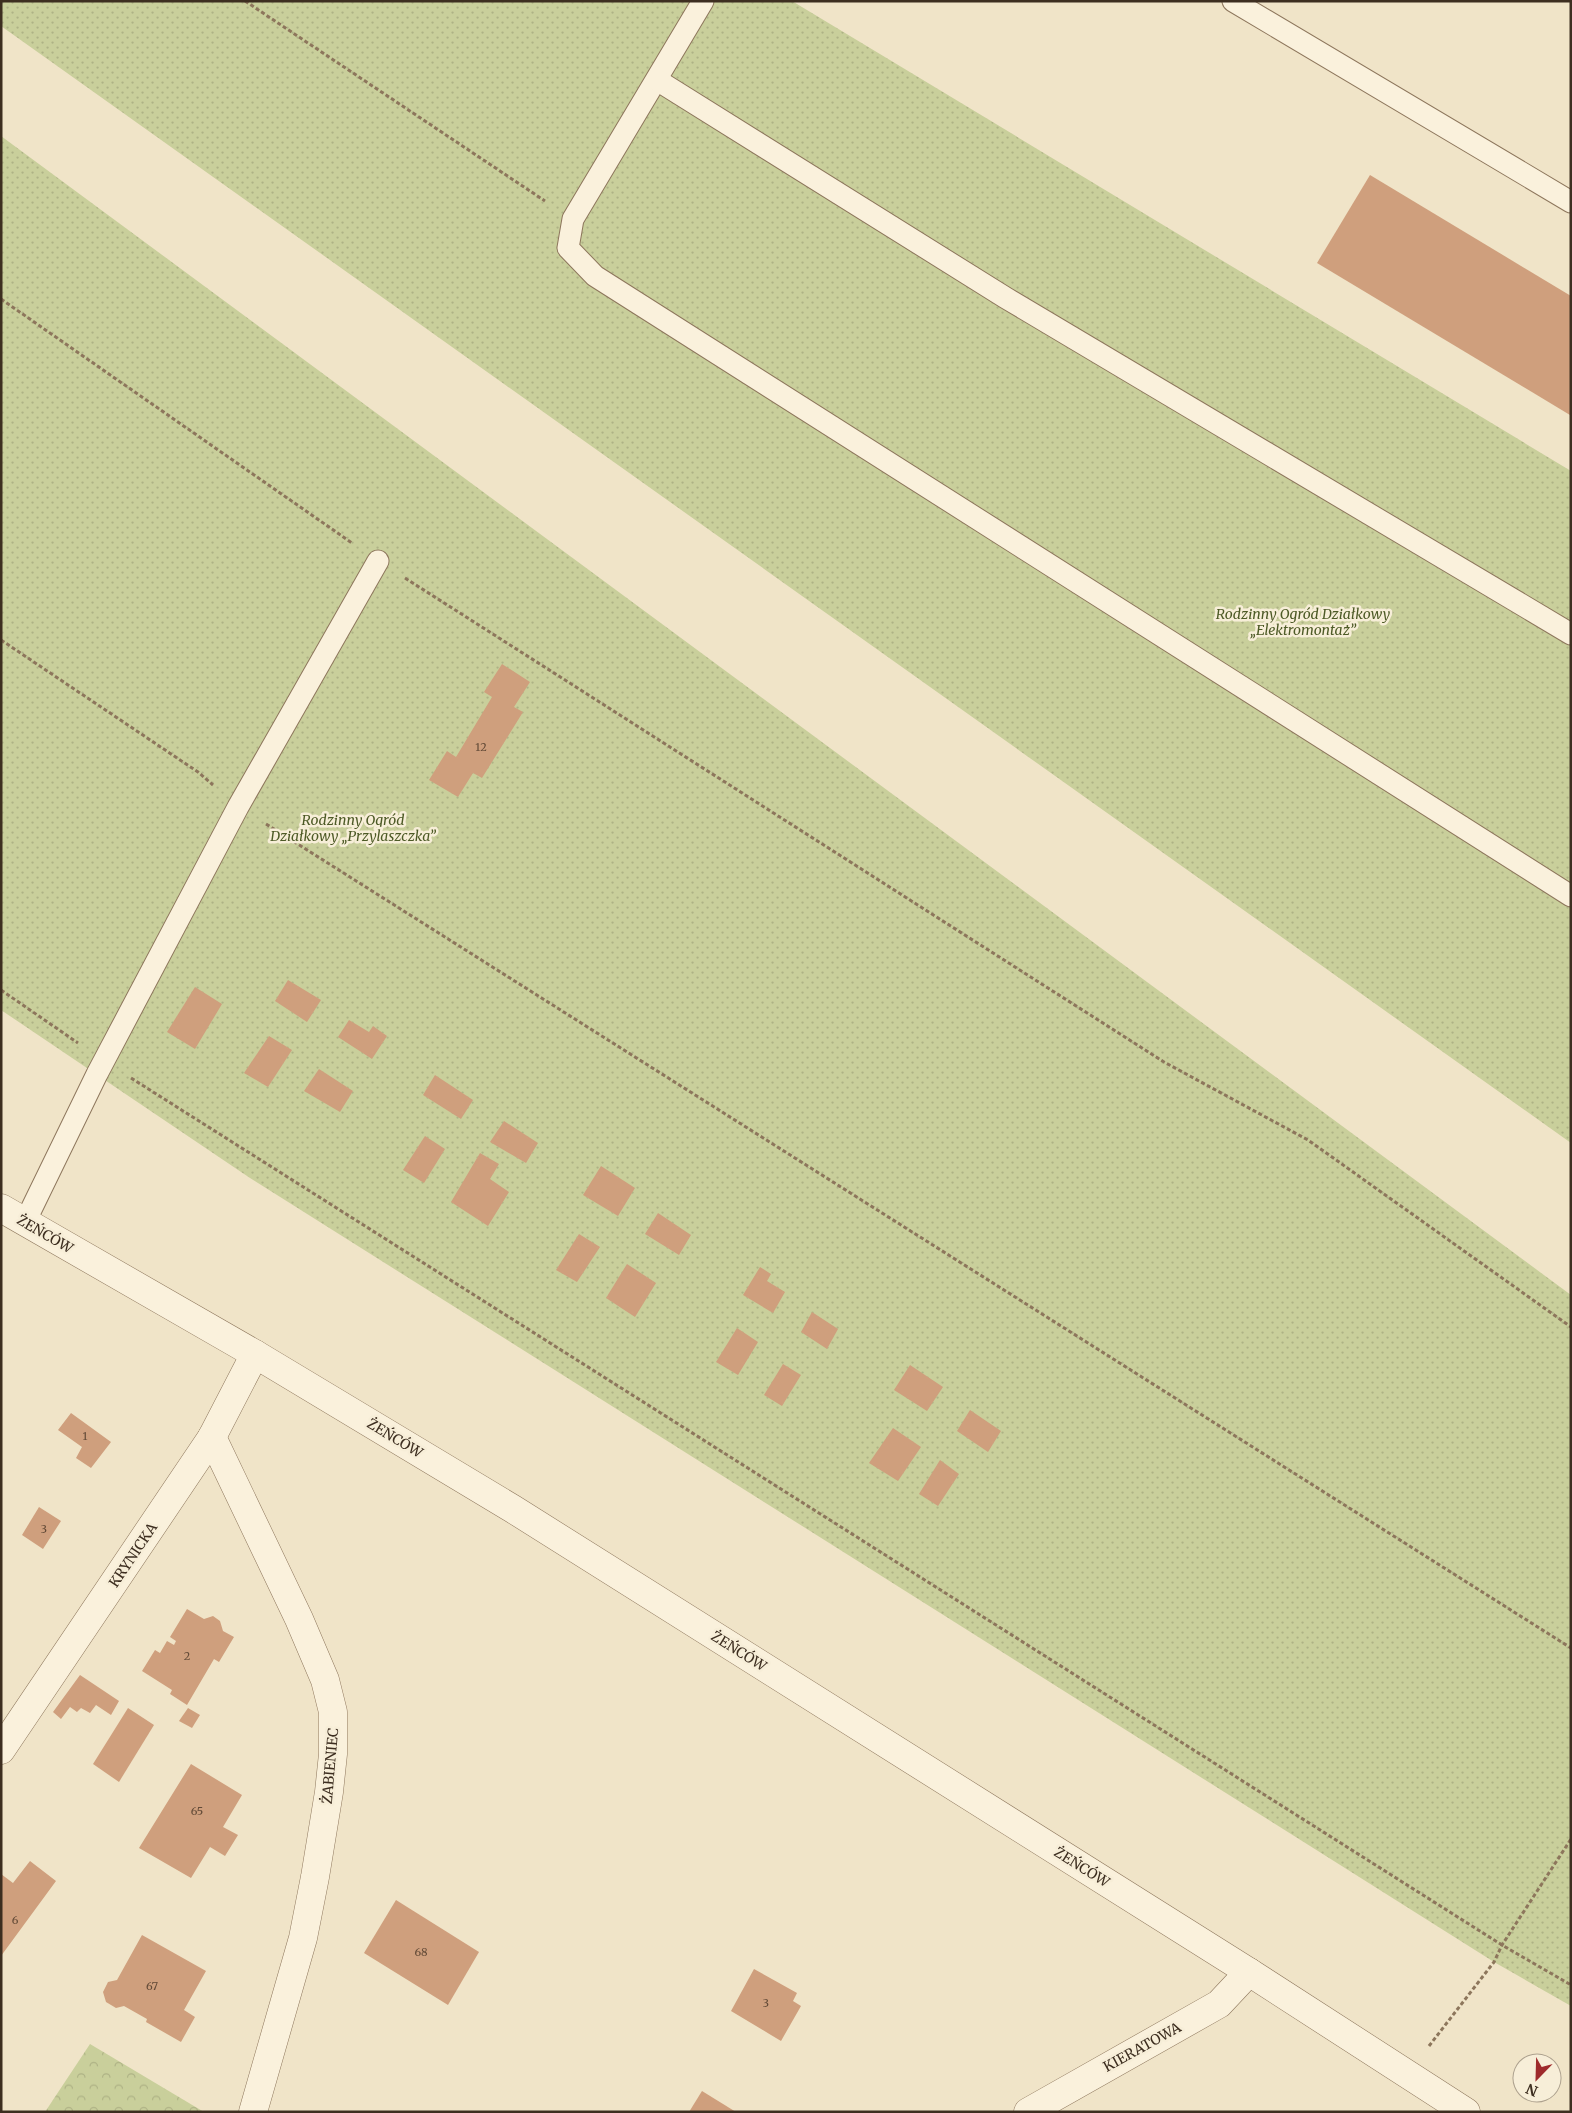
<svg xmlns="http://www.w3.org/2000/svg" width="1572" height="2113" font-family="Merriweather,serif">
	<defs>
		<pattern id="forest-crowns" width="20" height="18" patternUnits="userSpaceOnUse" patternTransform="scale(1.25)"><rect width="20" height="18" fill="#c9cf9b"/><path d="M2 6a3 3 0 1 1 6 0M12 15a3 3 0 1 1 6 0" fill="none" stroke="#aeb285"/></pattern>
		<pattern id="garden-dots" width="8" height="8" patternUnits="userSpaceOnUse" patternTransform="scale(1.25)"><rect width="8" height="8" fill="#c9cf9b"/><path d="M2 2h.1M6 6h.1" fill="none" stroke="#aeb285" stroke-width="1.8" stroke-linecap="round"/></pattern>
	</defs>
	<rect width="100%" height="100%" fill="#f0e4c8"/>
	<polygon fill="url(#forest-crowns)" points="90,2044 204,2112 45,2112"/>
	<g fill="url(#garden-dots)">
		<polygon points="1,1 792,1 1571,471 1571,1143 1,26"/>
		<polygon points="1,136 1571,1295 1571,2006 1494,1962 250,1178 1,1010"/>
	</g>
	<g fill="#cf9f7d">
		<polygon points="1370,175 1571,296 1570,415 1317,263"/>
		<polygon points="502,664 530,682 514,707 523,712 482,778 473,773 458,797 429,780 447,751 456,757 492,697 484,692"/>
		<polygon points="288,980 321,1000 307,1022 275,1001"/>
		<polygon points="195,987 222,1004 195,1049 167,1032"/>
		<polygon points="349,1020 369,1032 373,1026 387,1036 372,1059 338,1037"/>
		<polygon points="269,1036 292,1050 268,1087 244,1073"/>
		<polygon points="319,1069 353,1091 340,1112 304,1091"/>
		<polygon points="435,1075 473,1100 461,1119 423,1095"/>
		<polygon points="504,1121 538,1143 526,1163 490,1142"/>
		<polygon points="425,1136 445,1149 424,1183 403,1170"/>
		<polygon points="480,1153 499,1164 490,1179 509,1192 488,1226 451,1202"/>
		<polygon points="601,1166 635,1188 618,1216 583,1195"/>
		<polygon points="658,1213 691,1235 679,1255 645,1234"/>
		<polygon points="579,1234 600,1247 577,1282 556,1270"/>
		<polygon points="627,1264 656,1283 635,1317 606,1298"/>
		<polygon points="760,1267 771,1274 767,1281 785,1292 773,1313 743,1295"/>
		<polygon points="812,1312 838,1329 827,1349 801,1332"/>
		<polygon points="737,1328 758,1342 738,1375 716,1362"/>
		<polygon points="783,1364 801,1375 782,1406 764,1395"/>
		<polygon points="910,1365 943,1387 927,1411 894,1390"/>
		<polygon points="970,1410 1001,1431 988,1452 957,1431"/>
		<polygon points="71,1413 111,1442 91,1468 76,1458 82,1447 58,1430"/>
		<polygon points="893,1428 921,1447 898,1481 869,1463"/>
		<polygon points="940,1460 959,1474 938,1506 919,1494"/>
		<polygon points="39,1507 61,1521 43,1549 22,1535"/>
		<polygon points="187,1609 204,1619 213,1616 220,1621 223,1631 234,1637 219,1662 214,1659 187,1705 170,1694 172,1690 142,1671 155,1650 160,1653 167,1641 174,1645 176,1641 170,1637"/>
		<polygon points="80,1675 119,1701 111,1715 96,1705 90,1713 81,1708 77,1712 70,1707 61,1719 53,1712"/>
		<polygon points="128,1708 154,1725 119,1782 93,1764"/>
		<polygon points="188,1708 200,1715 192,1728 179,1721"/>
		<polygon points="191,1764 242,1795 223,1827 238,1835 225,1856 210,1847 191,1878 139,1848"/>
		<polygon points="30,1861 56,1881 1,1956 1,1874 13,1883"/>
		<polygon points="396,1900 479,1952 448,2005 364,1953"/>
		<polygon points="142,1935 206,1971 184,2010 195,2017 181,2042 146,2022 147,2019 124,2006 116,2008 106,2002 103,1992 108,1982 117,1980"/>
		<polygon points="754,1969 797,1993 793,2001 801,2006 781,2041 731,2011"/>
		<polygon points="702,2091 736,2112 689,2112"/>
	</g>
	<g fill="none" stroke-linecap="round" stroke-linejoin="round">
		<g stroke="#8d765c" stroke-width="23">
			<g id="lane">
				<polyline points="703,1 573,219 568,248 595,276 1571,896"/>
				<polyline points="1233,1 1571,202"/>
				<polyline points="657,80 1006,298 1571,634"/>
				<polyline points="25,1222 97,1074 238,807 378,561"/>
			</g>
		</g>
		<g stroke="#8d765c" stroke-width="29">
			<g id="street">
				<polyline points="1,1208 255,1354 513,1509 1249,1972 1466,2112"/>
				<polyline points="212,1437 299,1619 325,1680 333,1712 333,1754 329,1792 315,1877 303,1938 253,2112"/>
				<polyline points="1,1750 212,1437 255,1354"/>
				<polyline points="1028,2112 1219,2004 1249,1972"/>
			</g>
		</g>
		<g stroke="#8d765c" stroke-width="3" stroke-dasharray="4 2.5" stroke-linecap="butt">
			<polyline points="245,1 545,201"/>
			<polyline points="1,299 352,543"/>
			<polyline points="405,578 1164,1062 1308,1140 1571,1327"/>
			<polyline points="1,640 198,772 213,785"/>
			<polyline points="266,824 1571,1648"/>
			<polyline points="1,990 78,1043"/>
			<polyline points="131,1078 1502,1945 1571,1985"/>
			<polyline points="1429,2046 1494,1962 1502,1945 1571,1839"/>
		</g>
		<use href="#lane" stroke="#faf1dc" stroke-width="21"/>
		<use href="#street" stroke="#faf1dc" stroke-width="28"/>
	</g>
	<g text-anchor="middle" stroke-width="5" stroke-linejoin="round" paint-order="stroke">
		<g font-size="11" fill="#624a37">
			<text x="481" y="751">12</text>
			<text x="85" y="1440">1</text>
			<text x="44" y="1533">3</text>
			<text x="187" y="1660">2</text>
			<text x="197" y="1815">65</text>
			<text x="15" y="1924">6</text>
			<text x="421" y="1956">68</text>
			<text x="152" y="1990">67</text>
			<text x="766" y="2007">3</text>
		</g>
		<g font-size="14" font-style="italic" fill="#4d5a26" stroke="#f7eed8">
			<text x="1303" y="619">Rodzinny Ogród Działkowy<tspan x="1303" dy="16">„Elektromontaż”</tspan></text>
			<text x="353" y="825">Rodzinny Ogród<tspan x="353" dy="16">Działkowy „Przylaszczka”</tspan></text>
		</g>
		<g font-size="14" fill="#3d2e20" stroke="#f7eed8">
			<text transform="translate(45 1234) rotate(30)" y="5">ŻEŃCÓW</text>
			<text transform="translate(395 1438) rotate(31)" y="5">ŻEŃCÓW</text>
			<text transform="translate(133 1555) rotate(-56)" y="5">KRYNICKA</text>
			<text transform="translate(739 1651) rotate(32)" y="5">ŻEŃCÓW</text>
			<text transform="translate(330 1766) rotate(-85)" y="5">ŻABIENIEC</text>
			<text transform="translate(1082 1867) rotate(32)" y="5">ŻEŃCÓW</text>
			<text transform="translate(1142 2047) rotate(-29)" y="5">KIERATOWA</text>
		</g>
	</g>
	<rect width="1572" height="2113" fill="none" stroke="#3d2e20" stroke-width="5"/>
	<g transform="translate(1537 2078) rotate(203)"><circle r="24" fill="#f7eed8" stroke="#ada18e"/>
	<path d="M0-4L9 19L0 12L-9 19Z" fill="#9e2a2b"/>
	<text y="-8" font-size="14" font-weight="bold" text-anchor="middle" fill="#3d2e20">N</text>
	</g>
</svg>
